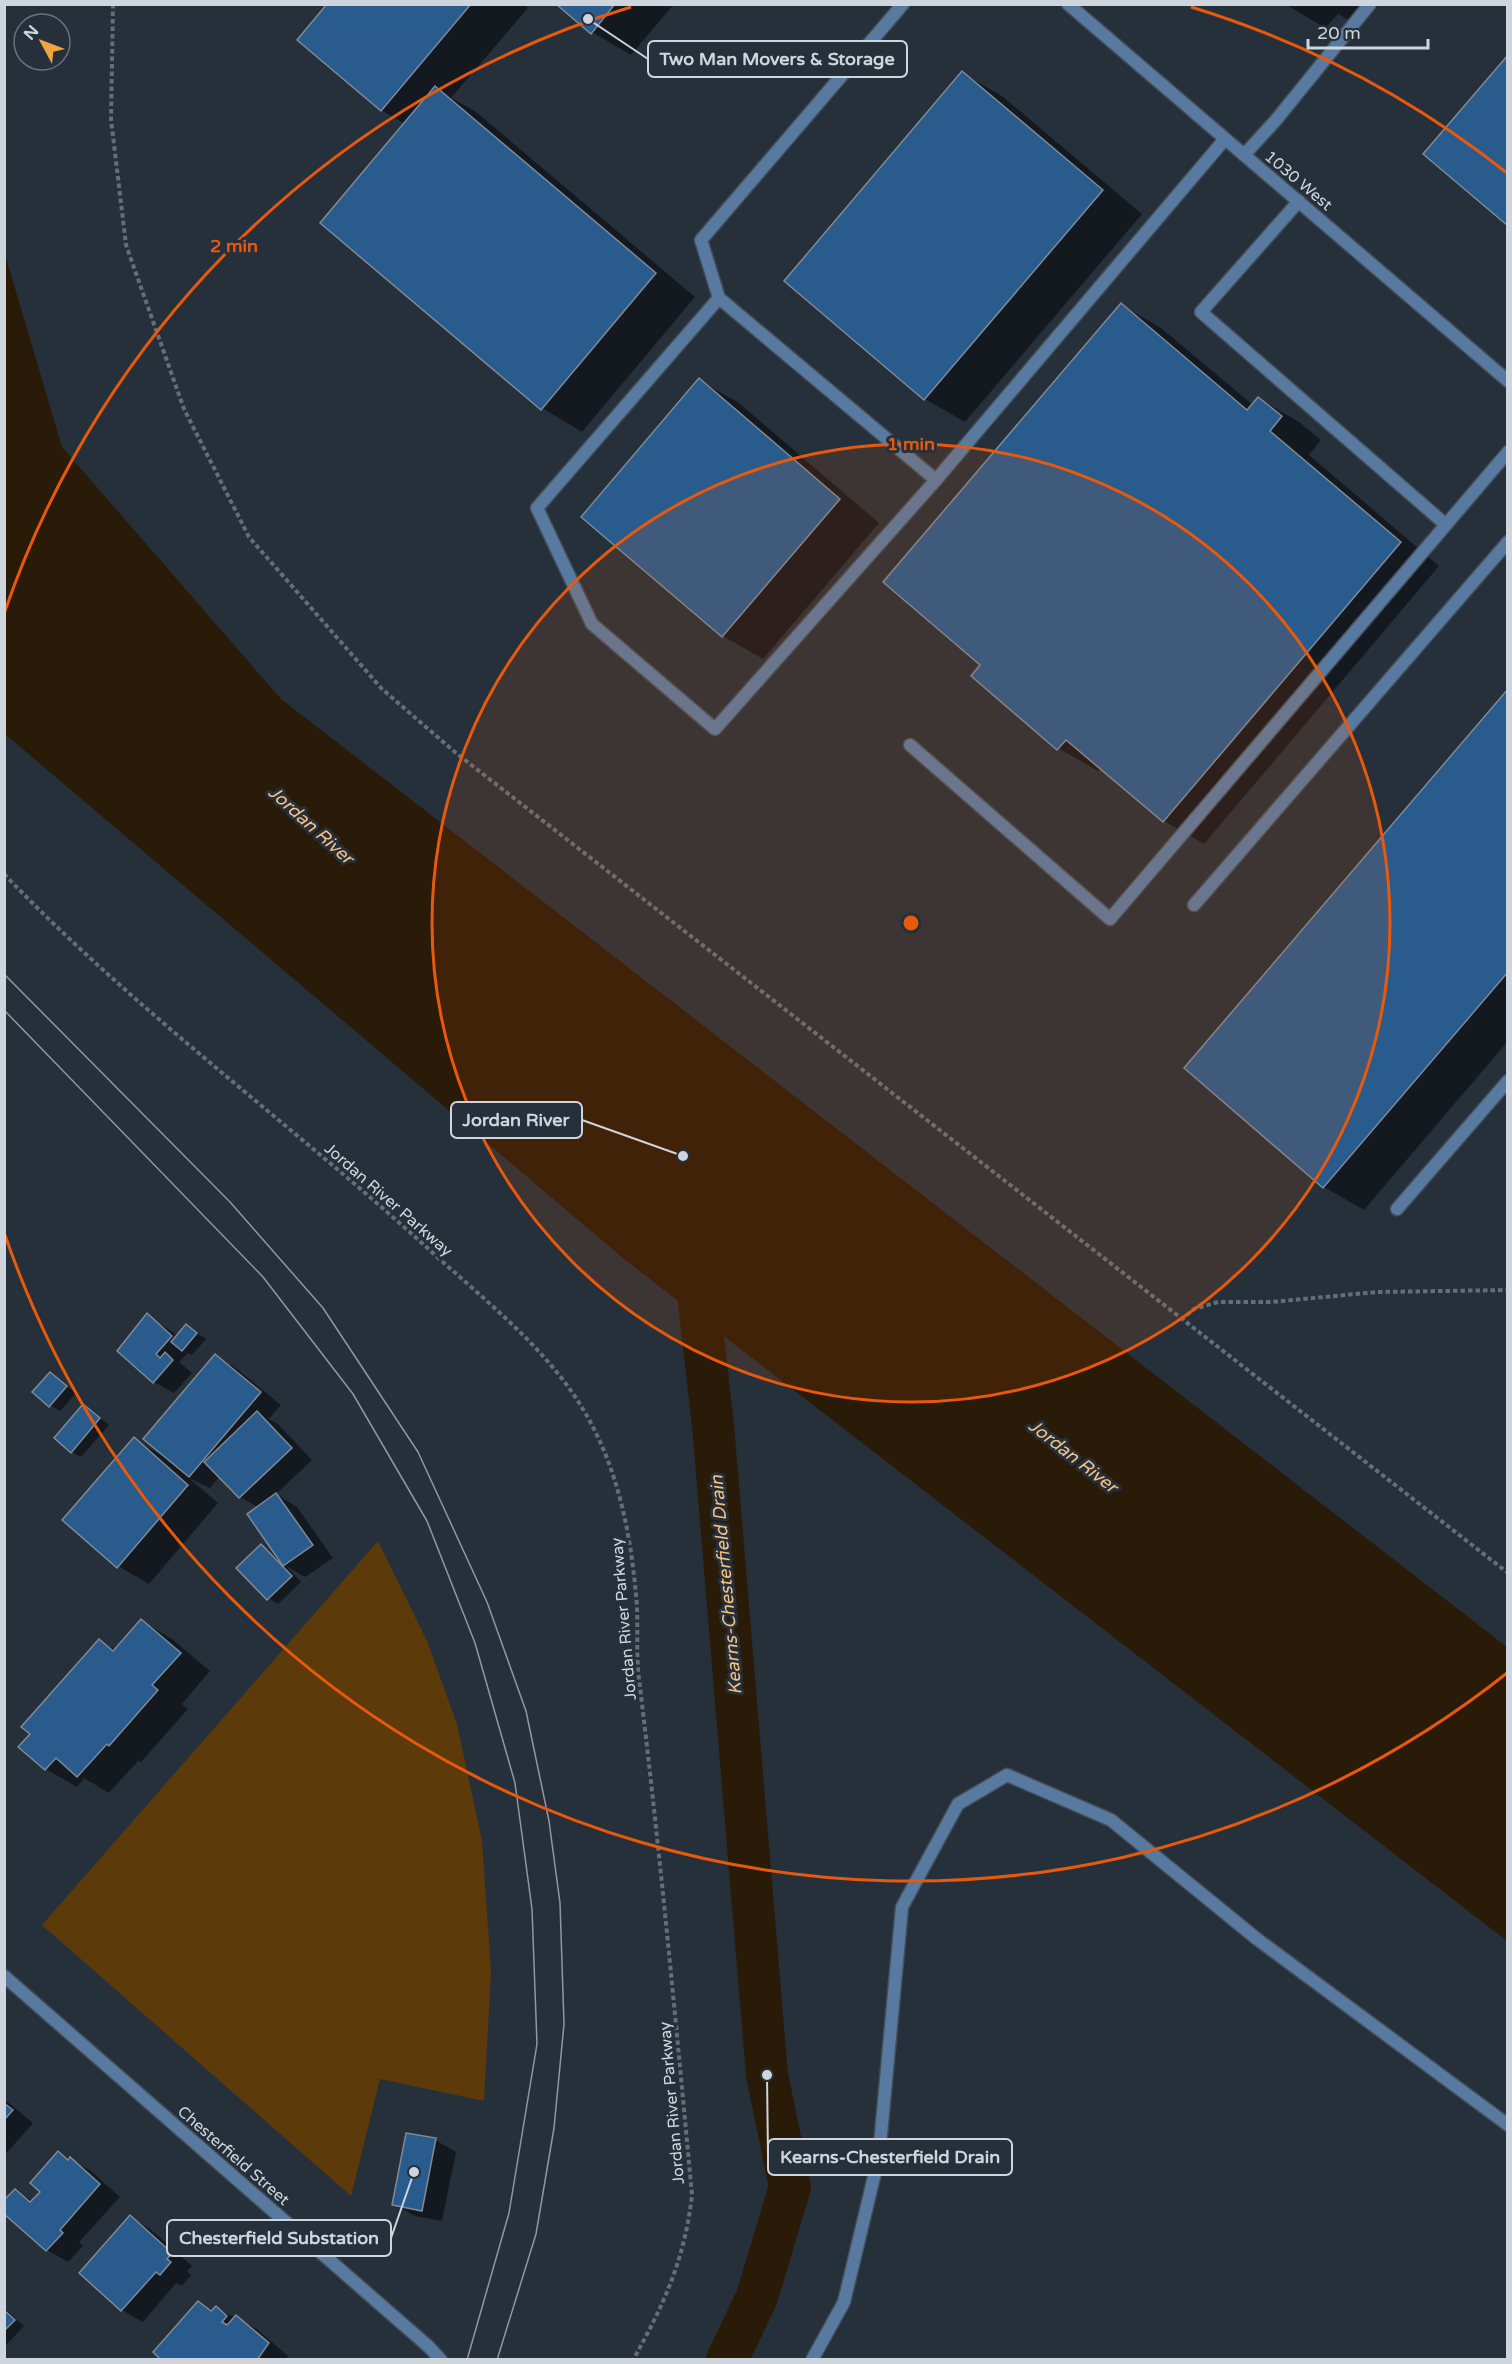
<svg xmlns="http://www.w3.org/2000/svg" width="1512" height="2364" font-family="'Varela Round',sans-serif">
	<rect width="100%" height="100%" fill="#26303b"/>
	<polygon fill="#5c3a0a" points="378,1541 427,1641 457,1724 482,1841 491,1971 484,2101 380,2079 351,2196 42,1925"/>
	<polygon fill="#2a1b08" points="4,251 62,447 281,699 1507,1647 1507,1941 624,1259 5,734"/>
	<g fill="#0007">
		<polygon points="329,4 524,4 528,8 451,98 475,111 695,297 582,432 542,408 405,124 381,110"/>
		<polygon points="558,4 674,4 631,55 592,32"/>
		<polygon points="1285,4 1380,4 1361,27 1338,14 1325,28"/>
		<polygon points="962,73 1002,96 1142,214 965,422 925,399 786,280"/>
		<polygon points="1121,305 1161,328 1253,405 1259,399 1299,422 1321,440 1309,455 1439,566 1204,844 1164,821 1101,768 1098,771 1058,748 982,665"/>
		<polygon points="699,380 739,403 879,523 763,659 723,636"/>
		<polygon points="1508,691 1508,1041 1364,1210 1324,1187"/>
		<polygon points="147,1315 178,1336 187,1326 206,1339 192,1355 188,1353 179,1362 192,1373 174,1393 154,1382"/>
		<polygon points="215,1356 236,1368 281,1405 269,1419 278,1424 312,1460 276,1494 297,1507 333,1558 305,1577 286,1566 301,1582 278,1604 268,1598 261,1546 279,1560 258,1507 240,1497 220,1476 210,1488 189,1478 218,1503 149,1584 118,1566 134,1439 161,1455"/>
		<polygon points="50,1373 76,1393 60,1411 50,1405"/>
		<polygon points="84,1406 109,1425 81,1457 72,1452"/>
		<polygon points="142,1621 172,1639 210,1671 182,1704 188,1709 141,1762 138,1761 109,1793 84,1778 77,1787 46,1769 20,1747 99,1641 116,1650"/>
		<polygon points="4,2099 33,2123 4,2156"/>
		<polygon points="435,2140 456,2152 442,2221 415,2216 394,2204"/>
		<polygon points="59,2153 91,2171 120,2197 79,2242 83,2246 68,2262 47,2250 4,2212 15,2191 33,2201 42,2192"/>
		<polygon points="130,2217 150,2229 192,2266 187,2271 191,2275 182,2286 176,2283 143,2322 122,2310 81,2273"/>
		<polygon points="198,2303 213,2311 216,2308 257,2329 288,2356 285,2360 164,2360"/>
		<polygon points="4,2308 24,2326 7,2344 4,2343"/>
	</g>
	<g fill="none" stroke-linecap="round" stroke-linejoin="round">
		<polyline stroke="#2a1b08" stroke-width="42" points="694,1259 713,1425 767,2075 790,2187 757,2297 727,2360"/>
	</g>
	<g fill="#2a5b8d" stroke="#7e8a97" stroke-width="1.5">
		<polygon points="327,4 471,4 381,111 297,40"/>
		<polygon points="556,4 615,4 591,34"/>
		<polygon points="1508,55 1508,226 1423,154"/>
		<polygon points="962,71 1103,190 924,400 784,281"/>
		<polygon points="435,86 656,273 541,410 320,223"/>
		<polygon points="1121,303 1247,410 1258,397 1282,416 1270,431 1401,542 1163,822 1066,740 1057,750 971,676 980,665 883,582"/>
		<polygon points="699,378 840,499 722,637 581,517"/>
		<polygon points="1508,689 1508,972 1323,1188 1184,1068"/>
		<polygon points="147,1313 172,1336 156,1354 160,1358 165,1352 173,1360 153,1383 117,1351"/>
		<polygon points="186,1324 197,1333 182,1351 171,1342"/>
		<polygon points="215,1354 261,1392 189,1477 143,1439"/>
		<polygon points="50,1372 67,1386 49,1407 32,1392"/>
		<polygon points="83,1404 100,1418 71,1453 54,1438"/>
		<polygon points="257,1411 292,1448 239,1498 204,1462"/>
		<polygon points="134,1437 188,1485 117,1568 62,1520"/>
		<polygon points="276,1493 313,1545 283,1566 247,1514"/>
		<polygon points="261,1544 292,1576 267,1600 236,1568"/>
		<polygon points="141,1619 181,1653 152,1685 158,1690 109,1746 107,1744 77,1777 56,1758 45,1770 18,1747 30,1734 21,1727 99,1639 113,1651"/>
		<polygon points="4,2103 13,2110 4,2120"/>
		<polygon points="406,2133 436,2138 422,2211 392,2205"/>
		<polygon points="58,2151 68,2160 70,2157 100,2184 60,2230 63,2233 46,2251 4,2214 4,2200 15,2189 30,2202 40,2192 30,2183"/>
		<polygon points="130,2215 172,2253 167,2259 171,2262 160,2275 156,2272 121,2311 79,2273"/>
		<polygon points="198,2301 211,2311 216,2306 227,2316 222,2322 227,2325 236,2315 269,2343 257,2360 161,2360 153,2352"/>
		<polygon points="4,2310 15,2320 4,2331"/>
	</g>
	<g fill="none" stroke-linecap="round" stroke-linejoin="round">
		<g stroke="#444e58" stroke-width="15">
			<g id="lane">
				<polyline points="903,4 701,240 719,298 936,480 1225,139"/>
				<polyline points="1244,155 1276,120 1370,4"/>
				<polyline points="1299,201 1201,312 1445,524"/>
				<polyline points="719,298 537,508 592,624 715,729 936,480"/>
				<polyline points="910,745 1110,919 1508,452"/>
				<polyline points="1194,905 1508,542"/>
				<polyline points="1397,1209 1508,1081"/>
				<polyline points="429,2347 441,2360"/>
				<polyline points="812,2360 844,2302 879,2156 902,1907 958,1804 1007,1775 1111,1820 1257,1939 1508,2125"/>
			</g>
		</g>
		<g stroke="#444e58" stroke-width="15">
			<g id="street">
				<polyline points="1068,4 1508,381"/>
				<polyline points="4,1976 429,2347"/>
			</g>
		</g>
		<g stroke="#656e77" stroke-width="4" stroke-dasharray="4.5 3" stroke-linecap="butt">
			<polyline points="113,4 111,119 126,245 184,409 249,537 382,689 456,753 1508,1573"/>
			<path d="M4 874C137 1013 293 1125 434 1254 488 1303 551 1352 587 1416 620 1474 632 1541 637 1607 638 1631 636 1655 639 1679 660 1851 676 2023 692 2195 685 2258 664 2305 633 2360"/>
			<polyline points="1181,1320 1194,1309 1218,1302 1272,1302 1377,1292 1508,1290"/>
		</g>
		<use href="#lane" stroke="#587aa0" stroke-width="12"/>
		<use href="#street" stroke="#587aa0" stroke-width="12"/>
		<g stroke="#9097a0" stroke-width="1.5">
			<polyline points="4,974 230,1202 323,1308 418,1452 487,1602 526,1711 549,1821 560,1903 564,2024 554,2128 536,2234 497,2360"/>
			<polyline points="4,1010 263,1277 353,1394 427,1521 475,1643 515,1783 532,1909 537,2044 509,2213 467,2360"/>
		</g>
	</g>
	<circle cx="911" cy="923" r="479" fill="#e8590c" fill-opacity=".12"/>
	<g fill="none" stroke="#e8590c" stroke-width="3">
		<circle cx="911" cy="923" r="479"/>
		<path d="M1507 1673A958 958 0 0 1 5 1235M5 611A958 958 0 0 1 631 7M1191 7A958 958 0 0 1 1507 173"/>
	</g>
	<g text-anchor="middle" stroke-width="6" stroke-linejoin="round" paint-order="stroke">
		<g font-size="16" fill="#cfd5dc" stroke="#26303b">
			<text transform="translate(1299 180) rotate(40)" y="6">1030 West</text>
			<text transform="translate(389 1199) rotate(41)" y="6">Jordan River Parkway</text>
			<text transform="translate(623 1619) rotate(-95)" y="6">Jordan River Parkway</text>
			<text transform="translate(671 2103) rotate(-95)" y="6">Jordan River Parkway</text>
			<text transform="translate(234 2155) rotate(41)" y="6">Chesterfield Street</text>
		</g>
		<g font-size="18" font-style="italic" fill="#f8c181" stroke="#26303b">
			<text transform="translate(311 825) rotate(42)" y="6">Jordan River</text>
			<text transform="translate(1073 1456) rotate(38)" y="6">Jordan River</text>
			<text transform="translate(726 1585) rotate(-95)" y="6">Kearns-Chesterfield Drain</text>
		</g>
	</g>
	<circle cx="911" cy="923" r="9" fill="#e8590c" stroke="#26303b" stroke-width="3"/>
	<g font-size="18" text-anchor="middle" font-weight="bold" fill="#e8590c" stroke="#26303b" stroke-width="6" stroke-linejoin="round" paint-order="stroke">
		<text x="234" y="252">2 min</text>
		<text x="911" y="450">1 min</text>
	</g>
	<path fill="none" stroke="#cfd5dc" stroke-width="2" d="M588 19L648 59M683 1156L582 1120M767 2075L768 2157M414 2172L391 2238"/>
	<g fill="#cfd5dc" stroke="#26303b" stroke-width="2">
		<circle cx="588" cy="19" r="6"/>
		<circle cx="683" cy="1156" r="6"/>
		<circle cx="767" cy="2075" r="6"/>
		<circle cx="414" cy="2172" r="6"/>
	</g>
	<g fill="#26303b" stroke="#cfd5dc" stroke-width="2">
		<rect x="648" y="41" width="259" height="36" rx="6"/>
		<rect x="451" y="1102" width="131" height="36" rx="6"/>
		<rect x="768" y="2139" width="244" height="36" rx="6"/>
		<rect x="167" y="2220" width="224" height="36" rx="6"/>
	</g>
	<g font-size="18" text-anchor="middle" font-weight="bold" fill="#cfd5dc">
		<text x="777" y="65">Two Man Movers &amp; Storage</text>
		<text x="516" y="1126">Jordan River</text>
		<text x="890" y="2163">Kearns-Chesterfield Drain</text>
		<text x="279" y="2244">Chesterfield Substation</text>
	</g>
	<rect width="1512" height="2364" fill="none" stroke="#cfd5dc" stroke-width="12"/>
	<g transform="translate(42 42) rotate(311)"><circle r="28" fill="#26303b" stroke="#6a727b" stroke-width="1.5"/>
	<path d="M0-4.5L10 22L0 15L-10 22Z" fill="#f1a540"/>
	<text y="-9" font-size="16" font-weight="bold" text-anchor="middle" fill="#cfd5dc">N</text>
	</g>
	<path d="M1308 39v9h120v-9" fill="none" stroke="#cfd5dc" stroke-width="3"/>
	<text x="1317" y="39" font-size="18" fill="#cfd5dc" stroke="#26303b" stroke-width="4.5" paint-order="stroke">20 m</text>
</svg>
